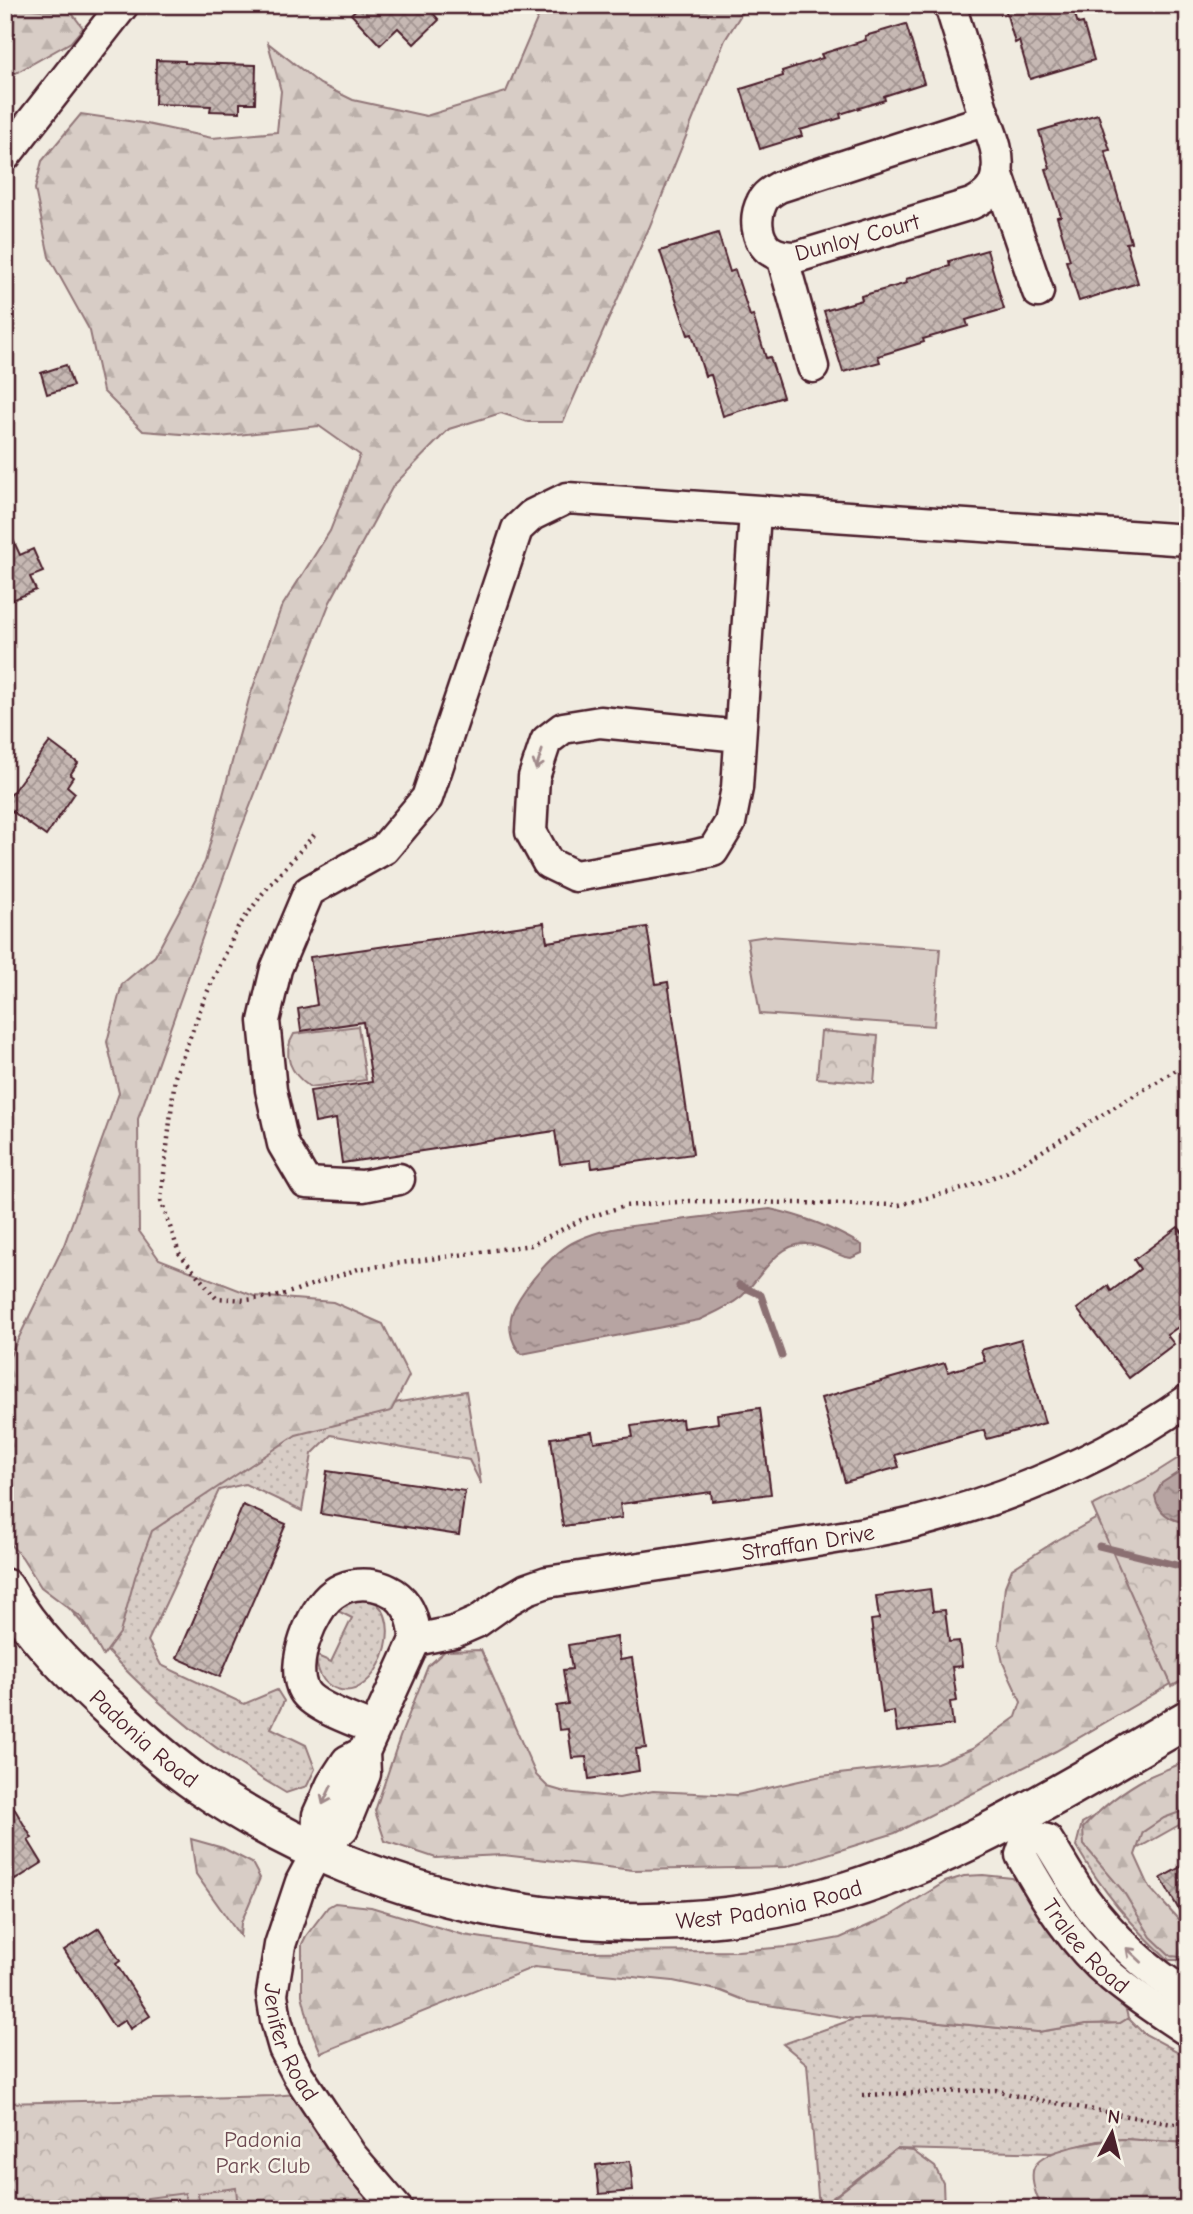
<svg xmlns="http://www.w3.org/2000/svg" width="1193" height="2214" font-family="'Comic Neue',sans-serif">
	<defs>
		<pattern id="grass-dots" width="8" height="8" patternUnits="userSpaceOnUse" patternTransform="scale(1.75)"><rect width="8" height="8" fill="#d8cdc6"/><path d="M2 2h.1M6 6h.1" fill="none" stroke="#bbb0aa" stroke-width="1.8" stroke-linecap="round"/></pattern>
		<pattern id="forest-firs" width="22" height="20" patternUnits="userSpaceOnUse" patternTransform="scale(1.75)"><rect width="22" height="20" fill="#d8cdc6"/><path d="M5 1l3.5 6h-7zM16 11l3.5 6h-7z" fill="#bbb0aa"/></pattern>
		<pattern id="park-crowns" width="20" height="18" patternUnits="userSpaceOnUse" patternTransform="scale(1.75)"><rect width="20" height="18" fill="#d8cdc6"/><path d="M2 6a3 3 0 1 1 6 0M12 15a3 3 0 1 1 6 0" fill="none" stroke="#bbb0aa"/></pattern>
		<pattern id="water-ripples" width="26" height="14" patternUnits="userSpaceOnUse" patternTransform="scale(1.75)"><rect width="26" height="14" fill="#b7a4a2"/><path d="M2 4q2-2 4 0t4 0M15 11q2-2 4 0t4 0" fill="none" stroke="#978584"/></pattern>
		<pattern id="building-cross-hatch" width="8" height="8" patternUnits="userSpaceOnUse" patternTransform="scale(1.75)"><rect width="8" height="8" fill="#c6b8b3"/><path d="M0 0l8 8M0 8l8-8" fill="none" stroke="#a39592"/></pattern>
	</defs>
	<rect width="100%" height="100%" fill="#f0ebe0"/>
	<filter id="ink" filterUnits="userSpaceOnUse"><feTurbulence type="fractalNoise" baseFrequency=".0143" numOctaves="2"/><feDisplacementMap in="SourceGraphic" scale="14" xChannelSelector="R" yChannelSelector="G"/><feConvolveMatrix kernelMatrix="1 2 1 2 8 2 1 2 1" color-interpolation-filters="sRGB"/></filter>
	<g filter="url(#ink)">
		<g fill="url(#grass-dots)" stroke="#917678" stroke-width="2">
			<path d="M466 1391 481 1484 469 1460 331 1435 312 1454 302 1511 245 1484 219 1490 148 1641 161 1665 244 1704 277 1690 284 1701 271 1728 306 1745 315 1769 307 1786 286 1793C197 1741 136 1687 69 1608L222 1455 394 1403Z"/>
			<path d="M355 1597C360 1598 367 1598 371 1600 409 1618 376 1703 337 1689 321 1684 317 1669 315 1655L331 1662 352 1618 336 1610Z"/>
			<path d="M1188 1764V1820L1126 1855 1185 1960H1169C1130 1924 1103 1892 1076 1846L1082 1823Z"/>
			<polygon points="901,2018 1038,2032 1086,2024 1120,2023 1128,2018 1143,2033 1188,2057 1188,2143 1123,2139 1097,2141 1052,2153 896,2149 819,2208 807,2064 783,2044 854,2019"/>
		</g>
		<g fill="url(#forest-firs)" stroke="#917678" stroke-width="2">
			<polygon points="536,5 747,5 725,40 649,228 563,422 528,422 501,413 449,429 393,486 330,602 238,837 138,1119 139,1231 159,1259 254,1296 333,1302 383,1324 409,1376 391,1411 296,1435 152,1531 135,1577 120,1633 103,1656 82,1618 41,1587 22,1557 5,1539 5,1366 64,1245 119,1093 107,1042 122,984 155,956 205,862 249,699 281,608 330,531 360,455 319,426 220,437 143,431 103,391 90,331 49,257 35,189 42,161 81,114 142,123 212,138 277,132 281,91 268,43 320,84 353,100 426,116 506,92 541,10"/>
			<polygon points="5,7 71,12 83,28 71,42 5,79"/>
			<polygon points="1126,1502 1188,1674 1056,1751 895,1833 786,1867 633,1870 503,1855 436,1858 385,1841 375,1811 400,1737 428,1666 445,1651 481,1650 536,1775 548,1787 565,1792 619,1798 653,1791 737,1795 821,1776 937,1763 972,1749 1016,1717 1021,1702 1003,1663 999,1644 1005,1586 1012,1569 1054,1542"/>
			<path d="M1188 1760V1809L1164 1818 1143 1832 1135 1855 1150 1888 1185 1927V1952L1183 1959 1181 1957 1171 1956 1151 1937 1123 1891 1084 1845 1083 1828C1101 1808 1123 1790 1148 1777 1160 1771 1175 1767 1188 1760Z"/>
			<polygon points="191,1839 223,1848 252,1863 260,1878 241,1923 240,1936 196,1874"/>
			<polygon points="983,1875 1012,1878 1026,1887 1048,1917 1126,2010 1128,2018 1120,2023 1086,2024 1038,2032 901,2018 854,2019 749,2002 721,1991 673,1981 534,1967 321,2053 310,2027 302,1995 302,1944 306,1936 328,1907 335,1903 371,1907 464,1935 575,1952 738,1951 797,1946 840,1938 890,1916 945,1882 964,1876"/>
			<path d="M1123 2139 1188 2143V2209H1042C1037 2197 1031 2184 1033 2171 1037 2148 1103 2141 1123 2139Z"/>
			<polygon points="896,2149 913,2151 935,2167 943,2183 944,2209 819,2209"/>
		</g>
		<g fill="url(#park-crowns)" stroke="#917678" stroke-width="2">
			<path d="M358 1026 366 1080 310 1087C291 1074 281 1055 294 1034Z"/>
			<polygon points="821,1031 878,1036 874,1083 817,1078"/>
			<polygon points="1188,1452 1188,1677 1172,1686 1092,1506 1147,1478"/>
			<polygon points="296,2094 382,2209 5,2209 5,2103 273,2096"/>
		</g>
		<g fill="#d8cdc6" stroke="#917678" stroke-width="2">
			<polygon points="767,936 940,948 934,1026 760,1014 747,939"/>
			<polygon points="236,2188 238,2209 200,2209 198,2193"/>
			<polygon points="185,2193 187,2209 148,2209 147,2198"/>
		</g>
		<g fill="url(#water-ripples)" stroke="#8b6f72" stroke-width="2">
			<path d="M770 1209C807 1217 830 1227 862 1245V1253L851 1258 845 1257C833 1253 817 1243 804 1244 776 1244 760 1279 742 1296 729 1307 714 1313 699 1320L522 1354C509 1342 507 1322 515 1306 526 1285 554 1251 576 1241 604 1227 634 1226 664 1222 700 1217 735 1213 770 1209Z"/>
			<path d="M1188 1466V1523C1171 1521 1158 1513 1155 1496L1162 1483Z"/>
		</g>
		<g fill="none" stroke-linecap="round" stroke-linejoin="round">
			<g stroke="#8b6f72" stroke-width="7">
				<polyline points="739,1285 761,1295 782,1356"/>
				<polyline points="1099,1546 1188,1568"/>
			</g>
		</g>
		<g fill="url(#building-cross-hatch)" stroke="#4a1f2b" stroke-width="2">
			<polygon points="361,5 426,5 439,20 414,44 398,28 380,45 351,14"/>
			<polygon points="1004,5 1072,5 1078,24 1083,23 1094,60 1030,79 1019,41 1015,43"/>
			<polygon points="906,24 924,83 884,96 885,100 840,114 841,118 800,130 802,136 760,149 741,89 783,76 782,71 823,58 821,54 866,40 865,36"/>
			<polygon points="156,60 185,61 185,63 256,65 255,103 240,103 240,112 210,111 211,106 155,104"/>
			<polygon points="1098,114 1110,150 1105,151 1131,242 1126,243 1138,283 1079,301 1066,261 1070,260 1057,217 1061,216 1046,169 1050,168 1039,131"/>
			<polygon points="718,233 730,272 735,270 750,316 753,315 766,358 770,357 783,397 723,416 711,375 705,376 692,334 688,335 660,251"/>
			<polygon points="987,250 1004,309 966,320 968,326 923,339 924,342 878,356 880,362 843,372 824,311 862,300 861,296 907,283 906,279 950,266 949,261"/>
			<polygon points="66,365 73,386 47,394 41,373"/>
			<polygon points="5,522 20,555 33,549 43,572 30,577 36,590 10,601 5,591"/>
			<polygon points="50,742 78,763 70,775 73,777 67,786 75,793 46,836 5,806 5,802"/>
			<polygon points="544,923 547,942 647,927 656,984 668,982 693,1154 592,1168 591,1160 560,1164 555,1131 342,1163 336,1119 315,1123 310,1091 372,1082 363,1022 301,1031 298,1009 317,1005 310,957"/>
			<polygon points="1178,1227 1188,1239 1188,1320 1167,1335 1174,1344 1129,1378 1077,1309 1108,1286 1111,1291 1140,1269 1134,1260"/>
			<polygon points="1021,1339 1045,1423 987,1439 984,1430 895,1455 899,1467 845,1482 821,1398 945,1363 948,1372 985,1361 981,1350"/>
			<polygon points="760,1408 771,1494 712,1501 711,1492 620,1504 622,1518 563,1526 551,1438 592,1432 594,1442 633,1437 631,1426 682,1419 683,1428 718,1423 717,1414"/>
			<polygon points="327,1471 465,1491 459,1535 321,1514"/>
			<polygon points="243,1505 286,1524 220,1677 177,1658"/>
			<polygon points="930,1589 933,1611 945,1610 949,1642 959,1641 962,1666 952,1667 957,1701 950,1702 953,1725 897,1732 894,1711 883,1713 871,1620 879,1619 876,1596"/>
			<polygon points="617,1637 620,1660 632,1658 646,1748 636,1749 639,1771 589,1779 586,1757 572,1758 568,1729 559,1730 556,1706 568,1704 563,1670 572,1669 568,1645"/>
			<polygon points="5,1793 32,1838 28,1840 42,1863 15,1880 5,1864"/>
			<polygon points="1188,1863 1188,1926 1161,1878"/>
			<polygon points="99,1928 120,1961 116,1964 150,2016 130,2029 125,2020 114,2027 64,1950"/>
			<polygon points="630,2161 633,2191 599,2194 596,2165"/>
		</g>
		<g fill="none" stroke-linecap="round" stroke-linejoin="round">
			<g stroke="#4a1f2b" stroke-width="35">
				<g id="minor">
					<path d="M950 5C961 40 972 75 982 109 989 129 1001 152 997 173 995 189 985 198 971 204L797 257C787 257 777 256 769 250 756 239 754 217 762 202 765 195 772 191 779 187L986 120"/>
					<polyline points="5,156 123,5"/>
					<polyline points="997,172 1038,292"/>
					<polyline points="782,256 813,367"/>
					<polyline points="740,736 600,722 563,728 546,741 534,777 531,832 548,863 575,876 692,856 713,851 730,823 737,788 755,512"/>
					<polyline points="399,1179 363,1186 306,1183 283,1144 271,1090 264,1021 276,969 309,891 384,849 427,798 517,529 532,515 567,498 1188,540"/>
					<path id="s1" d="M415 1640 454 1632 477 1622 508 1600 527 1589 547 1582C613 1572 680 1562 746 1552 802 1543 859 1536 913 1523 1011 1498 1106 1458 1188 1400"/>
					<path id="s2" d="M374 1729C356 1721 313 1707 304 1691 289 1666 312 1609 333 1594 356 1577 394 1583 408 1609 413 1618 415 1630 415 1640L364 1752 365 1774 343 1828 317 1852 301 1882 280 1945 272 1994 276 2020 284 2048 298 2075 351 2155 397 2209"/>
					<path id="s3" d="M1018 1817 1028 1835 1021 1855C1045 1899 1074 1945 1112 1977 1136 1997 1162 2014 1188 2031"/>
					<path d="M1028 1835 1047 1840C1060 1860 1071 1881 1085 1900 1113 1938 1148 1970 1188 1996"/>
					<polyline points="317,1852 318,1815 332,1784 347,1761 364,1752"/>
				</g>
			</g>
			<g stroke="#4a1f2b" stroke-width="42">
				<g id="major">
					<path id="s4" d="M5 1588C31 1634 72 1674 111 1710 138 1736 166 1762 198 1784 382 1912 630 1958 846 1891 969 1853 1077 1782 1188 1719"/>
				</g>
			</g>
			<g stroke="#4a1f2b" stroke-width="4.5" stroke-dasharray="2 5" stroke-linecap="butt">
				<polyline points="314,835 263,893 238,927 205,997 175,1077 161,1200 179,1253 216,1298 246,1300 279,1296 358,1269 531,1245 581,1220 624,1206 690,1201 899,1205 966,1188 1009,1171 1188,1063"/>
				<polyline points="862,2095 996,2090 1017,2096 1172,2124 1188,2122"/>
			</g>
			<use href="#minor" stroke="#f7f3e8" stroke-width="30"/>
			<use href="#major" stroke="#f7f3e8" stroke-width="37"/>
		</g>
		<defs><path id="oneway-shaft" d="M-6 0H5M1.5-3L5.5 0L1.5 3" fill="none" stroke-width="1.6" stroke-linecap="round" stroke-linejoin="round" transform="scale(1.75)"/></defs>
		<g stroke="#a0898a">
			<use href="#oneway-shaft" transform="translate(539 760) rotate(108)"/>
			<use href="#oneway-shaft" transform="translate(327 1795) rotate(115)"/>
			<use href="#oneway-shaft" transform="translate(1134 1955) rotate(-137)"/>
		</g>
	</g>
	<g text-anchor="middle" stroke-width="5" stroke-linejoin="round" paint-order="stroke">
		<g font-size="23" fill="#4a1f2b" stroke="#f7f3e8">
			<text transform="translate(857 237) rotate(-15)" y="8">Dunloy Court</text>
			<text dy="8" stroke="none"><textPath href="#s1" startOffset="410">Straffan Drive</textPath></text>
			<text dy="8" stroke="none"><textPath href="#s4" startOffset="206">Padonia Road</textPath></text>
			<text dy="8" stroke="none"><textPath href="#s4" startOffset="877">West Padonia Road</textPath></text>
			<text dy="8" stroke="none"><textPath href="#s3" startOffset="154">Tralee Road</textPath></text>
			<text dy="8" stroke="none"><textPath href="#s2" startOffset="746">Jenifer Road</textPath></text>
		</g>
		<g font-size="23" fill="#6e4a52" stroke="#f7f3e8">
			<text x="263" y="2147">Padonia<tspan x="263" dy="26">Park Club</tspan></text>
		</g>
	</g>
	<rect width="1193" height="2214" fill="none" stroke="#f7f3e8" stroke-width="28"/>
	<rect x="14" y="14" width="1165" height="2186" fill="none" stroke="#4a1f2b" stroke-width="2.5" filter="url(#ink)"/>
	<g transform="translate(1112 2133) rotate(7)" stroke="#f7f3e8" stroke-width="5" paint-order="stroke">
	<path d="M0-5L12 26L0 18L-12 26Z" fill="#4a1f2b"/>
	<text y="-10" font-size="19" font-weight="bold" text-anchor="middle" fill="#4a1f2b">N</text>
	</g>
</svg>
